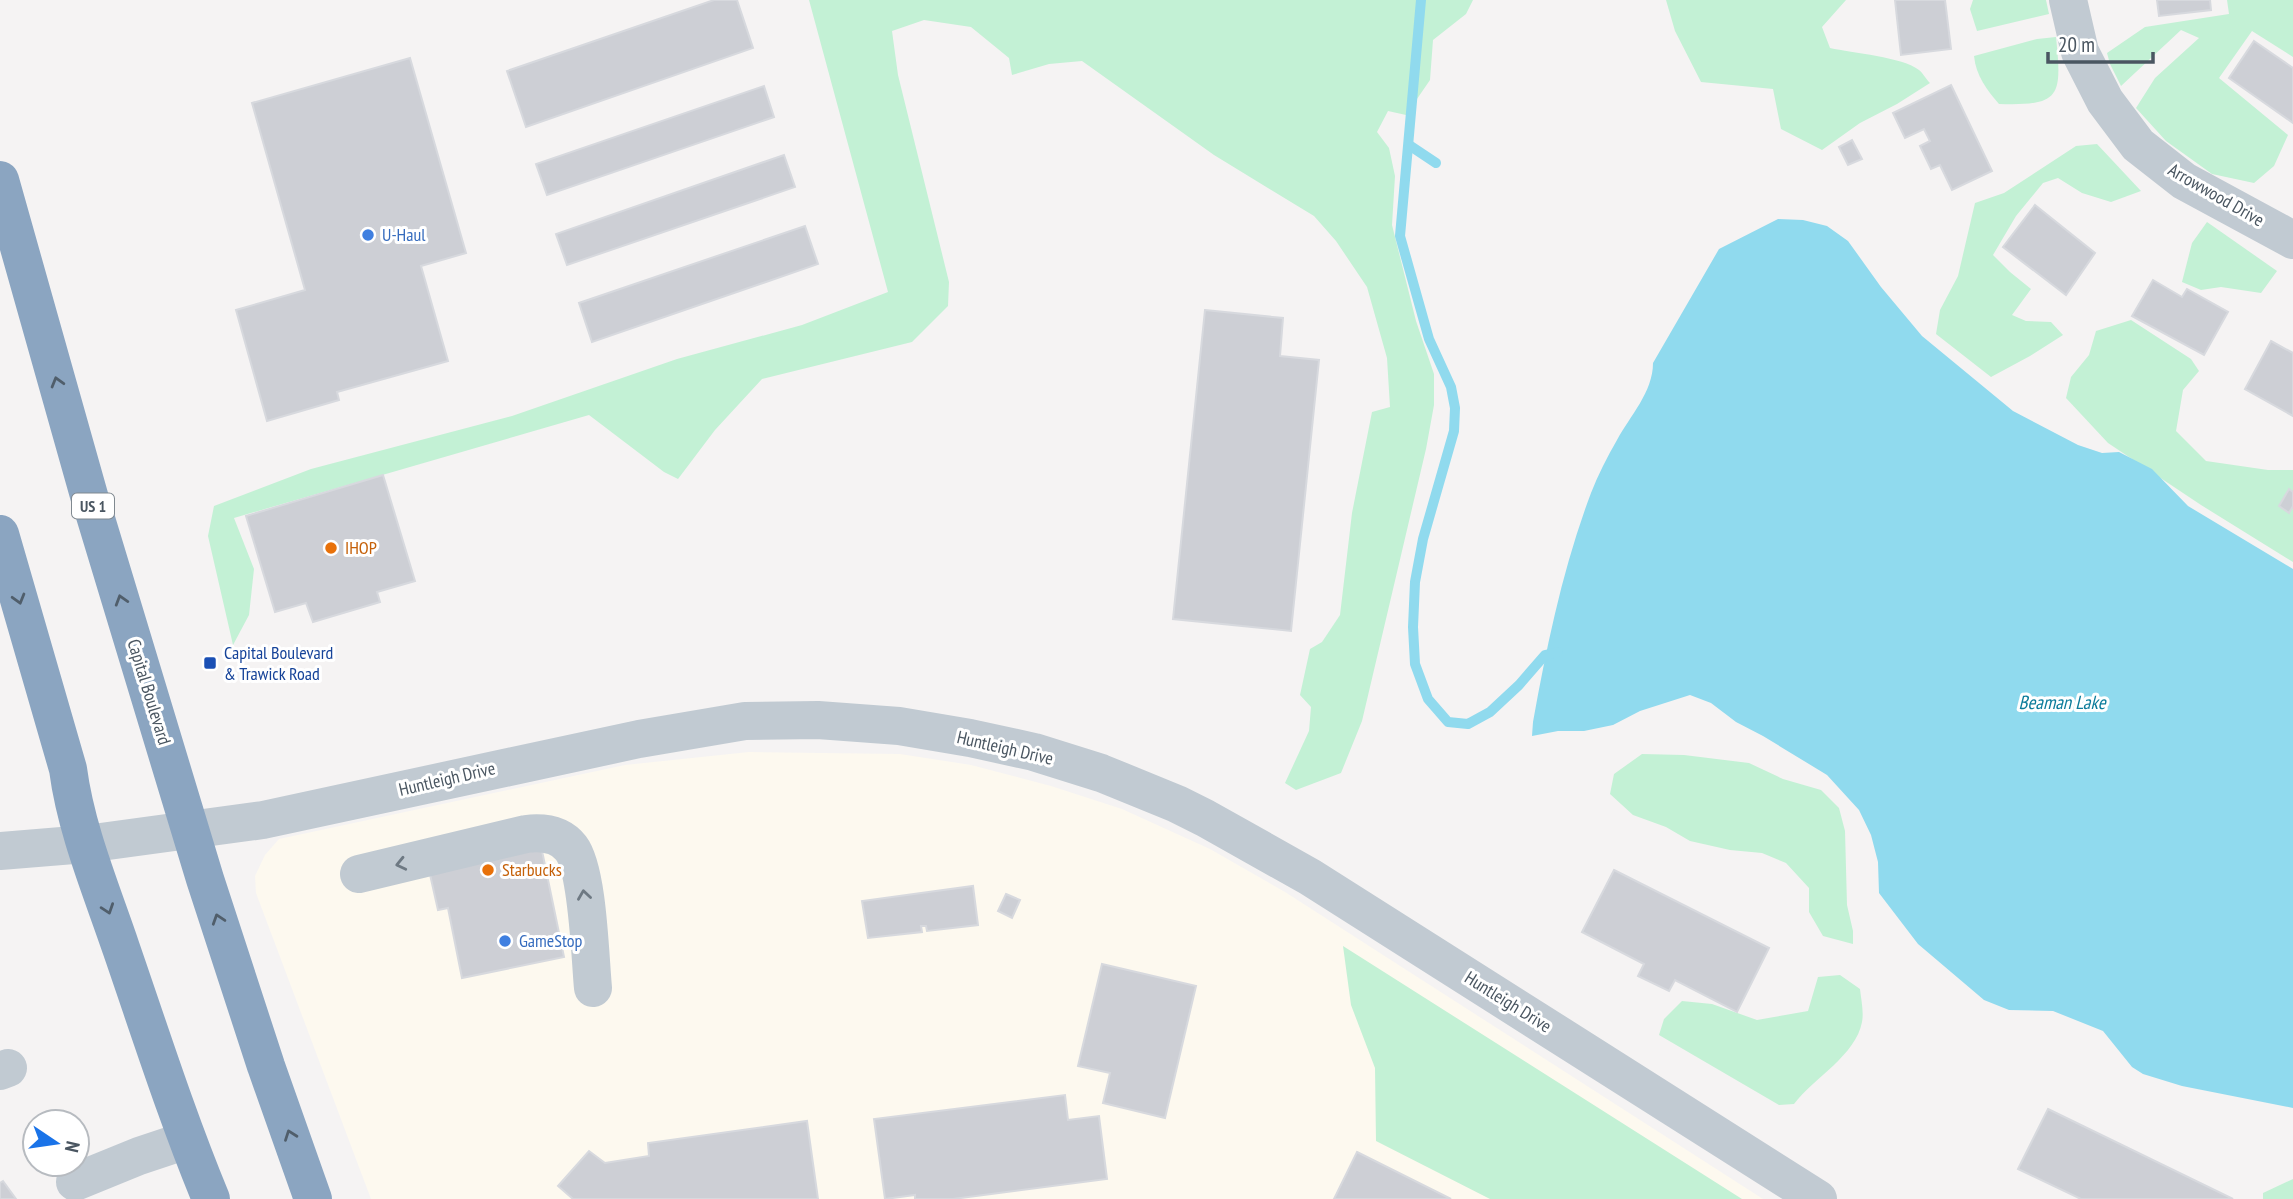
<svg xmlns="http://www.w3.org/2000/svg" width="2293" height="1199" font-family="'PT Sans Narrow',sans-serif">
	<rect width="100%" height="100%" fill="#f5f3f3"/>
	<polygon fill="#fdf9ef" points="749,752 900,754 971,765 1051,786 1122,809 1210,849 1285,892 1763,1199 371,1199 256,893 255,876 265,855 279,839 625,765"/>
	<g fill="#c3f1d5">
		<polygon points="809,0 1473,0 1466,14 1433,40 1430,80 1406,115 1388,111 1377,132 1389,148 1395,176 1392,225 1416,321 1434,374 1434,405 1426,449 1362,721 1341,773 1296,790 1285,783 1309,731 1311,707 1300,695 1310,649 1322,642 1340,615 1352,513 1372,412 1390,407 1387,358 1367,287 1336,241 1314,216 1214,155 1082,61 1049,64 1012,75 1009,58 971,27 924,20 892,31 898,75 949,282 948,306 912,342 762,379 715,430 678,479 664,472 589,415 234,518 254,569 249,615 233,645 208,536 214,506 311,469 512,416 677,359 802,325 888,292"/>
		<path d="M1666 0H1846L1822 27 1830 48C1852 53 1903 57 1919 70 1923 73 1926 79 1930 83L1897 104 1860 123 1822 150 1781 129 1773 89 1701 82 1675 31Z"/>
		<polygon points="1973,0 2046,0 2049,14 1977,31 1970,9"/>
		<polygon points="2227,0 2293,0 2293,57 2252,31 2219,78 2288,135 2274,166 2254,183 2212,174 2166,141 2136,108 2155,78 2199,38 2181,30 2121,86 2110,64 2107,53 2145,27 2229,14"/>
		<path d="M2056 37C2062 96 2061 106 1999 104 1987 90 1976 76 1974 56L2037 39Z"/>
		<polygon points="2097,144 2141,191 2111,202 2082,193 2058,178 2043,183 2016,216 1993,255 2010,272 2031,289 2012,315 2026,321 2051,322 2063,335 2030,356 1991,377 1936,334 1940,310 1958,276 1975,203 2004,193 2076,146"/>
		<polygon points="2207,222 2277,271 2261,293 2221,287 2201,290 2182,282 2192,243"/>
		<polygon points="2131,320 2191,359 2199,371 2183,390 2176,431 2206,461 2268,470 2293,470 2293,562 2201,505 2108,443 2066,398 2071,377 2089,355 2096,331"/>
		<polygon points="1642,754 1684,755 1749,763 1783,779 1821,790 1839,808 1845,831 1847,905 1853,931 1853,944 1823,936 1809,912 1809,888 1786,863 1762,853 1730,850 1690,841 1666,827 1633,815 1610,794 1614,774"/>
		<polygon points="1343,946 1742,1199 1490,1199 1376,1141 1375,1068 1351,1005"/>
		<path d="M1840 975 1860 989C1861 999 1864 1012 1862 1022 1856 1055 1814 1078 1794 1104L1779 1105 1659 1035 1664 1019 1682 1001 1712 1004 1757 1020 1808 1011 1818 977Z"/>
		<polygon points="2293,1179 2293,1199 2263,1199 2263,1193"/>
	</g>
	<path fill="#90daee" d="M1778 219 1803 220 1827 226 1848 241 1881 287 1922 336 2013 411 2078 445 2102 453 2119 452 2152 469 2188 506 2293 569V1108L2182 1086 2143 1074 2132 1067 2103 1031 2053 1011 2009 1010 1984 1000 1918 944 1879 893 1878 862 1871 835 1859 810 1827 775 1763 736 1736 722 1711 703 1690 695 1640 711 1613 725 1584 731H1558L1532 736 1533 722C1547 645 1563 567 1591 493 1598 475 1607 457 1617 440 1630 416 1653 392 1653 363L1719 249Z"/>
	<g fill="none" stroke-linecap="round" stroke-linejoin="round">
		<g stroke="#90daee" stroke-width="10">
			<polyline points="1421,0 1400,236 1429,339 1451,387 1455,408 1454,431 1423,539 1415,582 1413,627 1415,664 1428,699 1448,722 1468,724 1490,712 1519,685 1545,655 1558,652"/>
			<polyline points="1409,145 1436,163"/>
		</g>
	</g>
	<g fill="#cdcfd5" stroke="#d7d9de" stroke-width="2">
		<polygon points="714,0 737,0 753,48 526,127 507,71"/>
		<polygon points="1895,0 1945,0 1951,49 1901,55"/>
		<polygon points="2157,0 2210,0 2211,10 2159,16"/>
		<polygon points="2254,41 2293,68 2293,123 2229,78"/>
		<polygon points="410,58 466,253 421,266 448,361 337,392 339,400 267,421 236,310 305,290 252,103"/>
		<polygon points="1951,85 1992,171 1952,190 1940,165 1931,169 1920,146 1930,141 1924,129 1905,138 1893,113"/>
		<polygon points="764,86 774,117 547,195 536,164"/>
		<polygon points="1852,140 1862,159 1848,165 1839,147"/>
		<polygon points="784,155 795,187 567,265 556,234"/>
		<polygon points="2035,205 2095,253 2066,295 2003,247"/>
		<polygon points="805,226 818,264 592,342 579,303"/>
		<polygon points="2153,280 2182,297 2187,289 2228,312 2204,355 2132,316"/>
		<polygon points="1205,310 1283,318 1280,356 1319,360 1291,631 1173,619"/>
		<polygon points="2271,341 2293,353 2293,416 2245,389"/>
		<polygon points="383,475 415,581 377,592 380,602 313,622 306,603 275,612 246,516"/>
		<polygon points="2289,489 2293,492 2293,506 2289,513 2279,506"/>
		<polygon points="541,846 564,957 462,978 448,908 438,910 429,870"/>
		<polygon points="1614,870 1769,948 1737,1012 1675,980 1669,991 1638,976 1644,964 1582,932"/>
		<polygon points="973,886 978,925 927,931 926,926 921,926 922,932 868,938 862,901"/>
		<polygon points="1006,894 1020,900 1012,918 998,911"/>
		<polygon points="1102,964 1196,986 1165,1118 1103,1103 1110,1073 1078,1066"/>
		<polygon points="1065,1095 1068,1120 1099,1116 1107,1179 953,1199 915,1199 915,1195 885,1199 874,1119"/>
		<polygon points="2048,1109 2233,1199 2081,1199 2018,1169"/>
		<polygon points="807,1121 818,1199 573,1199 558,1186 589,1151 605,1163 649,1156 648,1143"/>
		<polygon points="1357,1152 1451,1199 1334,1199"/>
		<polygon points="3,1181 16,1199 0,1199 0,1183"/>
	</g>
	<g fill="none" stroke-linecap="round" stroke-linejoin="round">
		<g stroke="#c1cad2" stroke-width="38">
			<polyline points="2068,0 2080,52 2105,101 2138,145 2184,181 2293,240"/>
			<polyline points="0,851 86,844 263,820 639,739 745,721 818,720 899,726 970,738 1034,752 1101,773 1177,804 1205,818 1310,877 1818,1199"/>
			<path d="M359 874 526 834C543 832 560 834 571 848 588 870 590 957 593 988"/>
			<polyline points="0,1071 8,1068"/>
			<polyline points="75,1182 139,1156 187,1140"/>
		</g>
		<g stroke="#8ba5c1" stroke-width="38">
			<polyline points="0,180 90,499 205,879 266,1066 313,1199"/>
			<path d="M0 534 68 769C76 830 101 889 121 948 150 1032 177 1117 211 1199"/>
		</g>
	</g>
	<defs><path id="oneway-chevron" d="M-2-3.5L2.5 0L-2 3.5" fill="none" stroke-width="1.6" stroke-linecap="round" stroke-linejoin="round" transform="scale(1.75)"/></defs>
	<g stroke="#505e6b">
		<use href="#oneway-chevron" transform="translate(57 382) rotate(-106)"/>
		<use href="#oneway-chevron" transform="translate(19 599) rotate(74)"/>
		<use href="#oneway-chevron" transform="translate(121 600) rotate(-107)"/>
		<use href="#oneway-chevron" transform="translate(108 909) rotate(71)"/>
		<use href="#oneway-chevron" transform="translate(218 919) rotate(-108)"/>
		<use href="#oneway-chevron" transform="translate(290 1135) rotate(-110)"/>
	</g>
	<g stroke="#6e7983">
		<use href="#oneway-chevron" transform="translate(401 864) rotate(167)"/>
		<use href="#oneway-chevron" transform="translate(584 895) rotate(-98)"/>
	</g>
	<g fill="#3f7fe0" stroke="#fff" stroke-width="2.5">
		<circle cx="368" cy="235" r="7"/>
		<circle cx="505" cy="941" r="7"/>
	</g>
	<g fill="#e8710a" stroke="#fff" stroke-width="2.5">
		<circle cx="331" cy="548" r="7"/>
		<circle cx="488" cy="870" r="7"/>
	</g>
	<rect fill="#1a4fb4" stroke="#fff" stroke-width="2.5" x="203" y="656" width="14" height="14" rx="3.5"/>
	<g text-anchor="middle" stroke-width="6" stroke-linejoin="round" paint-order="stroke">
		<rect fill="#fff" stroke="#808990" stroke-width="2" x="72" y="493.5" width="42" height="25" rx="5"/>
		<g font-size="16" font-weight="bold" fill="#4a5661">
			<text x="93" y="512">US 1</text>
		</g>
		<g font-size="18" fill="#4a5661" stroke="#fff">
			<text transform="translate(2216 195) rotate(30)" y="6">Arrowwood Drive</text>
			<text transform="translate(149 692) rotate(73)" y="6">Capital Boulevard</text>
			<text transform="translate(1005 748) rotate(13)" y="6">Huntleigh Drive</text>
			<text transform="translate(447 779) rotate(-13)" y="6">Huntleigh Drive</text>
			<text transform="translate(1508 1002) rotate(32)" y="6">Huntleigh Drive</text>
		</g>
		<g font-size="18" fill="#366cbe" stroke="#fff" text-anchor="start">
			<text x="382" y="241">U-Haul</text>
			<text x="519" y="947">GameStop</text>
		</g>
		<g font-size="18" fill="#c56008" stroke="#fff" text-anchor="start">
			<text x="345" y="554">IHOP</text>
			<text x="502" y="876">Starbucks</text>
		</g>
		<g font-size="18" fill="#164399" stroke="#fff" text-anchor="start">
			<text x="224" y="659">Capital Boulevard<tspan x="224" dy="21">&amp; Trawick Road</tspan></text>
		</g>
		<g font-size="19" font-style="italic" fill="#0c7c9b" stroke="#fff">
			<text x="2062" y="709">Beaman Lake</text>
		</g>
	</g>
	<g transform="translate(56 1143) rotate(103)"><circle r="33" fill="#ffffff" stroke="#b7bbc0" stroke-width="2"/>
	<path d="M0-5L12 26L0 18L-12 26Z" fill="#1a73e8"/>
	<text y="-10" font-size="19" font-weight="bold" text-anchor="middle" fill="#4a5661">N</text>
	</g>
	<path d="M2048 52v10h105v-10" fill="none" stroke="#4a5661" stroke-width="3.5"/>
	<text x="2058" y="52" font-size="21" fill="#4a5661" stroke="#ffffff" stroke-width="5" paint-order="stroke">20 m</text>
</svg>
